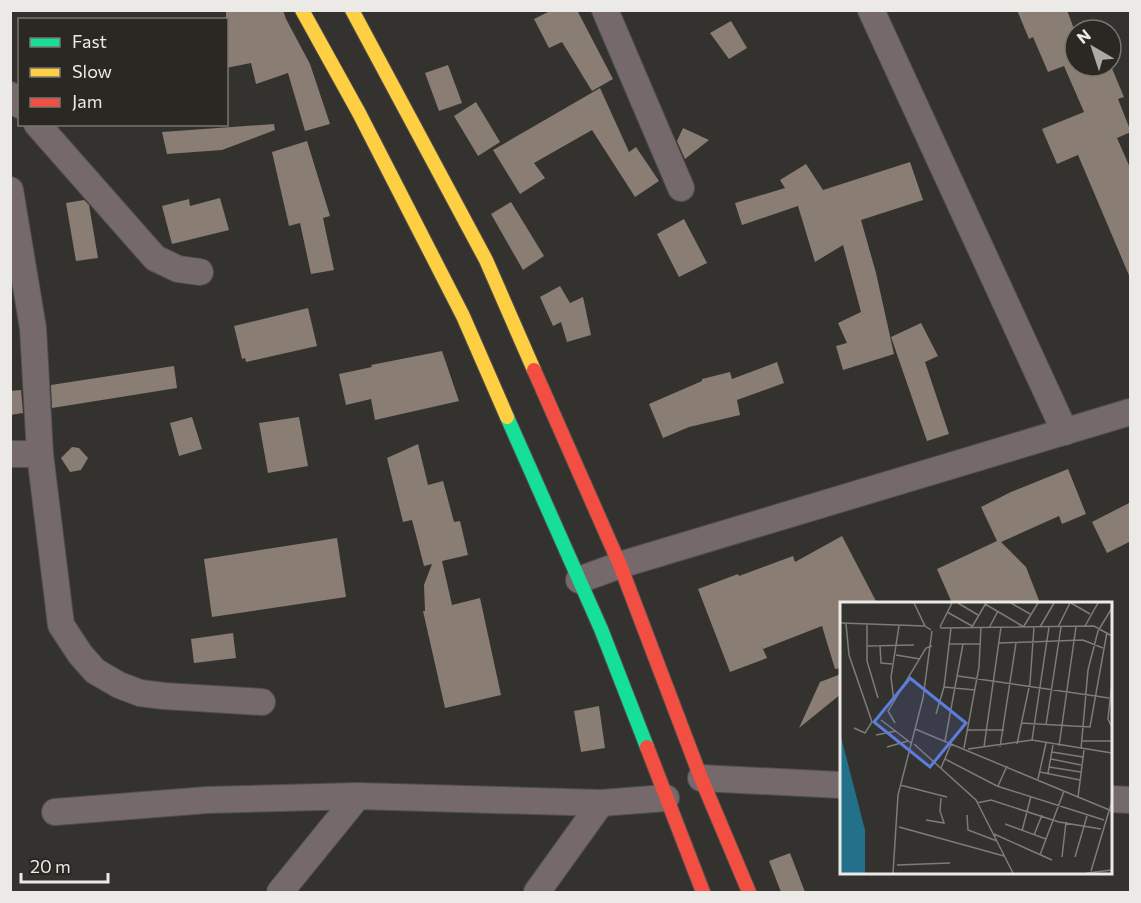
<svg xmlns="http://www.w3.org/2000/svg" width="1141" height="903" font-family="Commissioner,sans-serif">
	<rect width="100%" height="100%" fill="#34322f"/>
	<g fill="#897d74">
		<polygon points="226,10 283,10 286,19 310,64 330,124 305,131 288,73 256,84 251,63 226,68"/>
		<polygon points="552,10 577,10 613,79 592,91 562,42 549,48 534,19"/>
		<polygon points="1017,10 1067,10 1074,29 1092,22 1096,30 1075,30 1075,66 1111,66 1124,97 1118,99 1131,132 1117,138 1131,170 1131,280 1078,155 1057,164 1042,129 1084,112 1064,66 1048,72 1033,37 1029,39"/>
		<polygon points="731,21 747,48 729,59 710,33"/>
		<polygon points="448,65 462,103 439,111 425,73"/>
		<polygon points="600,88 629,152 636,147 659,181 635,197 592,130 534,163 545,178 520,194 493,150"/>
		<polygon points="476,102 500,142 478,156 454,116"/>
		<polygon points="274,124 275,130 222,150 167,154 162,132"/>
		<polygon points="683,128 709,140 685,159 677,141"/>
		<polygon points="307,141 330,216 323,218 334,270 311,274 300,223 289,226 272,152"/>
		<polygon points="910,162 923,200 861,220 876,273 894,354 843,370 836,346 847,343 838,323 861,312 843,245 815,262 798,206 742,225 735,203 785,188 780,180 806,164 823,190"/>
		<polygon points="220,198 229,230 172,244 162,206 189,199 190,206"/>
		<polygon points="84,200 89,205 98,258 76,261 66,203"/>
		<polygon points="511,202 544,256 523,270 491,214"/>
		<polygon points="684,219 707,263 679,277 657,234"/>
		<polygon points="560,286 570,303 583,297 591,335 567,342 561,322 553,326 540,297"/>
		<polygon points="308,308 317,346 246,362 245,358 242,359 234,326"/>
		<polygon points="921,323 938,356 925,362 949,434 927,441 891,337"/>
		<polygon points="442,351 459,401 375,420 371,399 346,405 339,374 372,367 371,365"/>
		<polygon points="777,362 784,383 737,400 740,415 689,427 663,438 649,404 702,381 702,379 730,372 732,379"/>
		<polygon points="174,366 177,388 52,408 51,385"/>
		<polygon points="21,390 23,413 10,415 10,391"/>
		<polygon points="192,417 202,449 179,456 170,423"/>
		<polygon points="299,417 308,466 268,473 259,423"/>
		<polygon points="418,444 428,485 443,481 454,522 460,521 468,555 442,561 452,605 480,598 501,695 445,708 423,611 425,611 424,585 432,564 424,566 412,520 403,522 387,458"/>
		<polygon points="72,447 79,448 88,458 81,470 70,472 61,458"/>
		<polygon points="1068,469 1086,514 1062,524 1059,516 1001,542 1026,567 1040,603 952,603 937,569 997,541 981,507 1011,492"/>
		<polygon points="1131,502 1131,541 1107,553 1092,522"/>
		<polygon points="842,536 877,603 841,603 841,668 835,669 822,626 763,649 767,658 730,672 698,589 738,574 739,576 793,556 795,562"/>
		<polygon points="337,538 346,597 212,617 204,559"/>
		<polygon points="233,633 236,658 194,663 191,639"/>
		<polygon points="841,674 841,694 799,728 820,682"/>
		<polygon points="599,706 605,748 581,752 574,711"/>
		<polygon points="790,853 805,892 781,892 769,861"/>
	</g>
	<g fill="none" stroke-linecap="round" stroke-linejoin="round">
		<g stroke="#504f4d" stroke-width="28">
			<g id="street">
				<polyline points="605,10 681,188"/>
				<polyline points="871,10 1065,432"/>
				<polyline points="10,95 20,105"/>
				<polyline points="37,124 155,258 178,269 200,272"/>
				<polyline points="10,190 33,328 40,454 61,625 80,654 95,671 119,685 140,693 164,696 262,702"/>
				<polyline points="10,454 40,454"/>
				<polyline points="579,580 620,565 1130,412"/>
				<polyline points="701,778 841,785"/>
				<polyline points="1110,799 1130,800"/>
				<polyline points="55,812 207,800 358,796 601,803 666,798"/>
				<polyline points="280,892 358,796"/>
				<polyline points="537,892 601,803"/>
			</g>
		</g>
		<g stroke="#504f4d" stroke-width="16">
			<polyline id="fast" points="507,417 601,629 647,747"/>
		</g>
		<g stroke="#504f4d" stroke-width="16">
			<g id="slow">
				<polyline points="302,10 359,113 463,316 507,417"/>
				<polyline points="352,10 486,260 534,370"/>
			</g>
		</g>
		<g stroke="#504f4d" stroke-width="16">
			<g id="jam">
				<polyline points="534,370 620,565 701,778 749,892"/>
				<polyline points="647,747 703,892"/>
			</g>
		</g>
		<use href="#street" stroke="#76696b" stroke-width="26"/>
		<use href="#fast" stroke="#16e098" stroke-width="14"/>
		<use href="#slow" stroke="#ffcf43" stroke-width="14"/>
		<use href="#jam" stroke="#f24e42" stroke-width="14"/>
	</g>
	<g transform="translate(840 602)">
		<rect width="272" height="272" fill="#34322f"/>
		<path d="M0 131 25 228V271H0Z" fill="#227089"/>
		<path fill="none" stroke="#7d7c79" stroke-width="1.5" d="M74 1 85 24 91 28M118 1 138 13M171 1 190 12M231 1 250 12M145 2 184 25M107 10 132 24M1 21 85 24M6 22 9 53 32 120 25 131 14 126M27 23V59L38 96M184 24 198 1M245 24 258 1M100 25 112 1M132 25 146 1M200 25 214 1M218 25 230 1M100 26 254 24 272 34M149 26 158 9M159 41 243 38 263 46M109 42H140M40 43 41 61 52 62M28 44 74 43M56 53 80 57M118 74 269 96M272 80 268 117 272 125M104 85 135 88M54 100 51 75 59 24M96 112 104 85 111 26M41 118 71 141M55 121 48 109 86 46 92 44M181 121 250 125 267 30M206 123 221 25M75 127 238 195M127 128H164M36 133 56 129M192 138 209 25M105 139 123 42M242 139H272M74 142 136 198 173 271M177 142 190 81 194 25M219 144 236 25M47 145 68 139M144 145 161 25M160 145 176 41M124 146 139 65 141 25M128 147 192 138 272 151M241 147 248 68 258 29 272 6M244 148 238 195 272 209M212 150 243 155M105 157 157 184 264 218M211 157 241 163M209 165 241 170M101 166 111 142M200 170 240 178M208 171 213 143M198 177 206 141M60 183 107 195M158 184 167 164M137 201 151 198 219 220 261 227M127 213 128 228 157 239M86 218 104 221 100 209 101 196M165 222 206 237M59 225 164 254M182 229 191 194M154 232 212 258M194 233 202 213M200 253 224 189M222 255 226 220M235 255 247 214M57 263 110 261M251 269 272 199M53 271 58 193 83 96 92 29M247 271 272 268"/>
		<path fill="#5b7ddc" fill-opacity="0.15" stroke="#5b7ddc" stroke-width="3" d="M70 76 126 121 90 165 34 120Z"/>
		<rect width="272" height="272" fill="none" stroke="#ebeae7" stroke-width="3"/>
	</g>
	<rect width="1141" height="903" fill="none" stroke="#ebeae7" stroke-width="24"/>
	<rect x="18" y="18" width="210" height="108" fill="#2b2824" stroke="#787672" stroke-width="1.5"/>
	<rect x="30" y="38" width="30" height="9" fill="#16e098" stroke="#787672" stroke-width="1.5"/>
	<text x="72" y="48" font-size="18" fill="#ebeae7">Fast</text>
	<rect x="30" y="68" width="30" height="9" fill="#ffcf43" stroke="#787672" stroke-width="1.5"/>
	<text x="72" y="78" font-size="18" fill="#ebeae7">Slow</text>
	<rect x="30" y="98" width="30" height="9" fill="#f24e42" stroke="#787672" stroke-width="1.5"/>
	<text x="72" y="108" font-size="18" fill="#ebeae7">Jam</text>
	<g transform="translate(1093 48) rotate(321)"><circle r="28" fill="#2b2824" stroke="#787672" stroke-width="1.5"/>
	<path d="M0-4.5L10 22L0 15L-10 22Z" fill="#abaaa7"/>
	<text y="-9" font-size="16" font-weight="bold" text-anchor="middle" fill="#ebeae7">N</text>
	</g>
	<path d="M21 873v9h87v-9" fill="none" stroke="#ebeae7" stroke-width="3"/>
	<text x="30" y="873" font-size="18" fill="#ebeae7" stroke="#2b2824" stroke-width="4.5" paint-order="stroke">20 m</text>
</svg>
